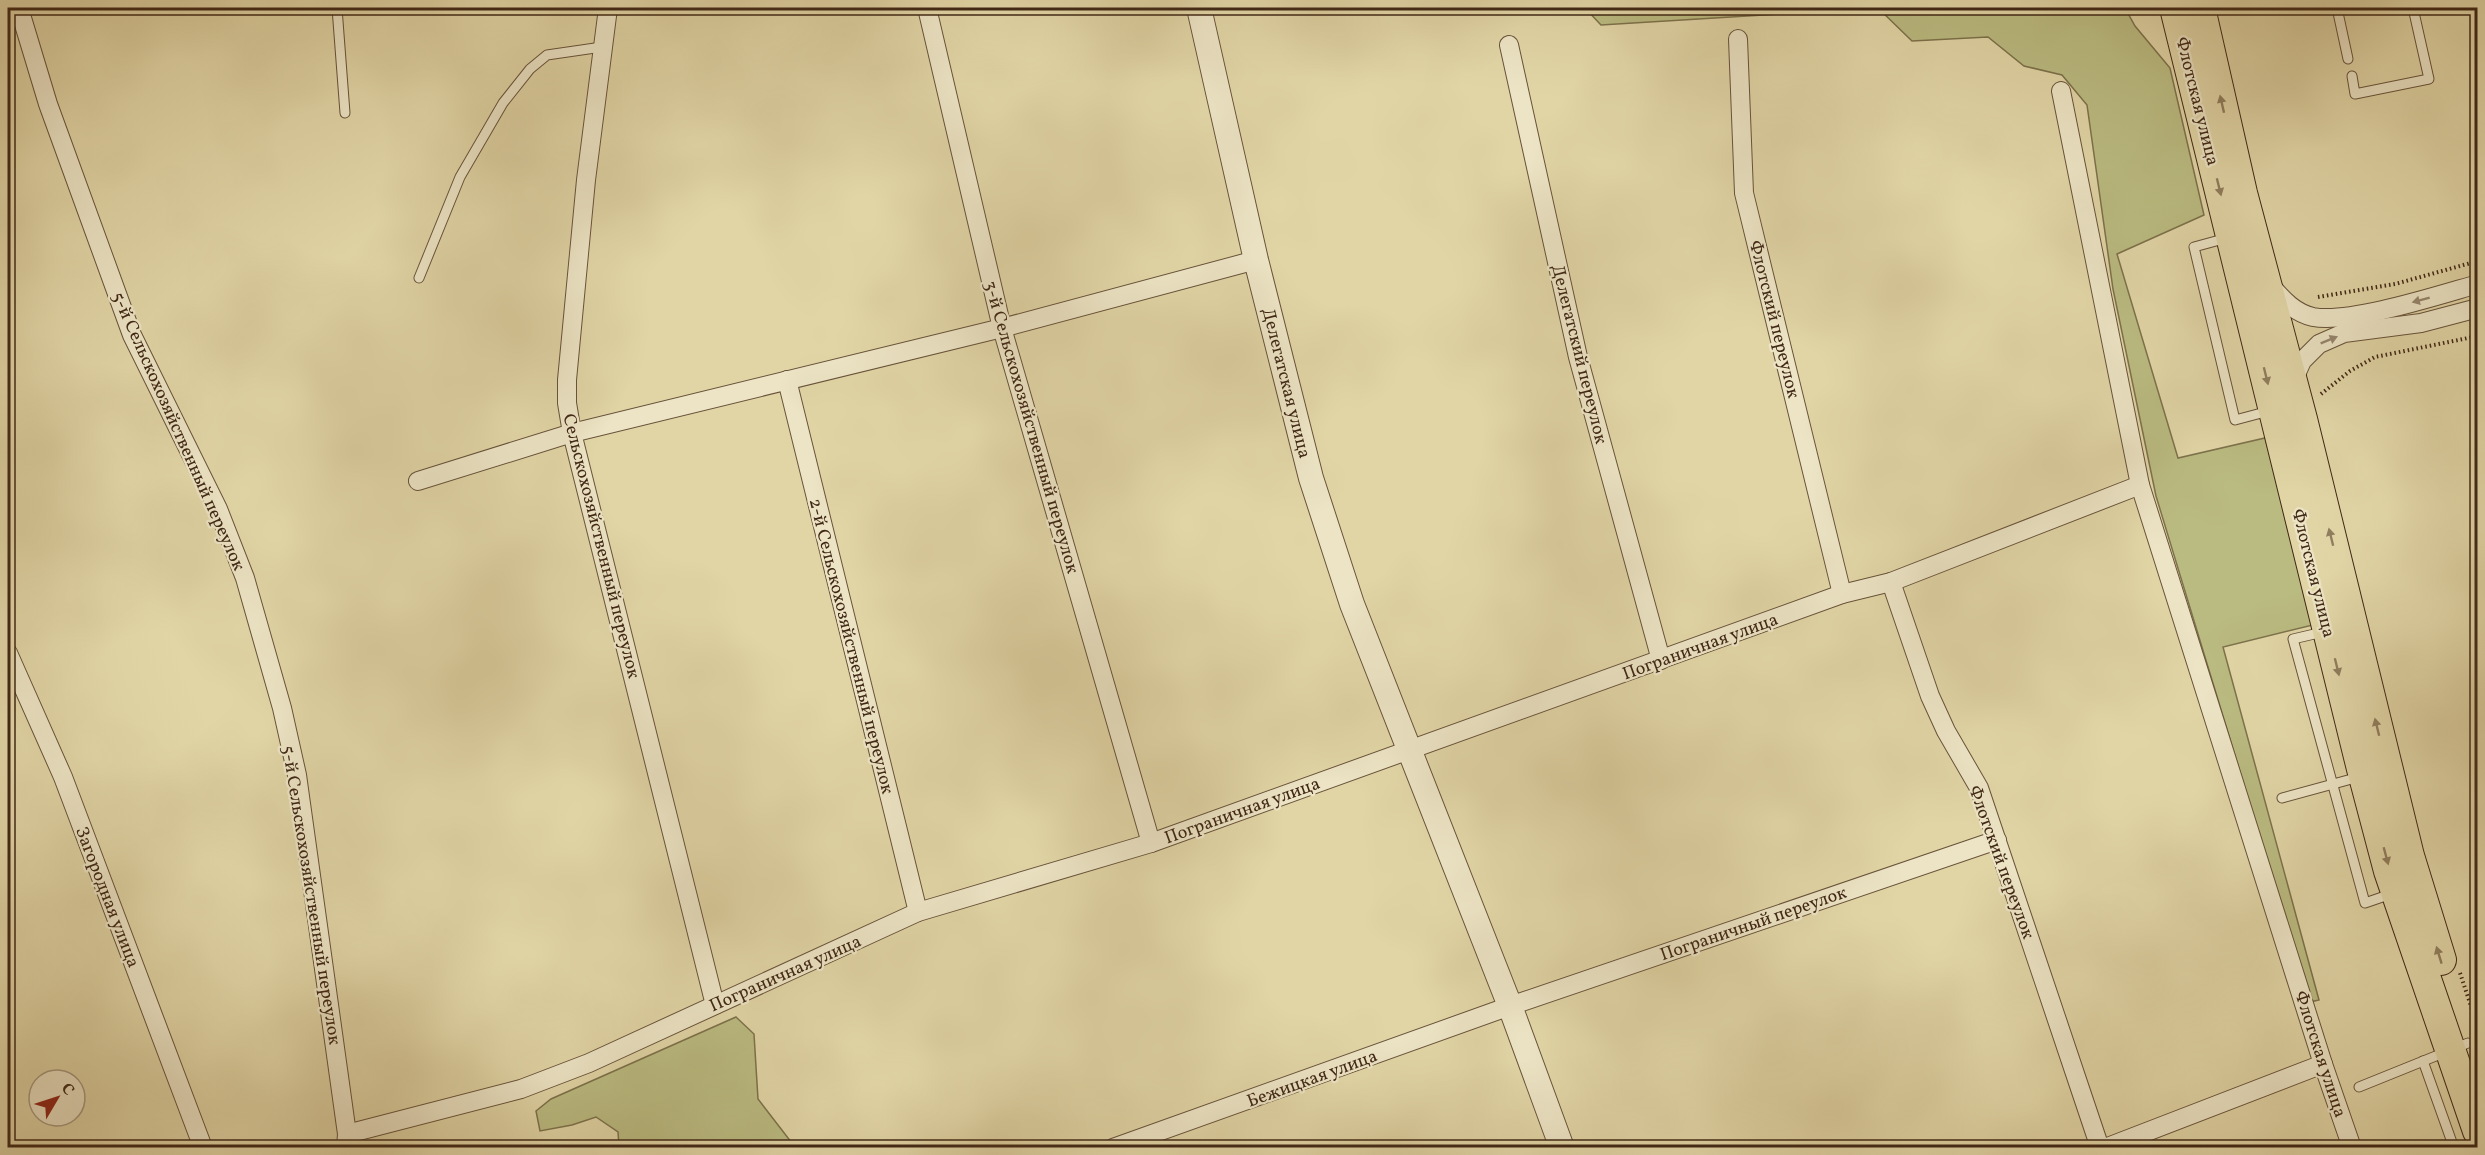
<svg xmlns="http://www.w3.org/2000/svg" width="2485" height="1155" font-family="Vollkorn,serif">
	<rect width="100%" height="100%" fill="#e1d5a6"/>
	<filter id="stains"><feTurbulence type="fractalNoise" baseFrequency=".00333" numOctaves="4"/><feColorMatrix values="0 0 0 0 .2 0 0 0 0 .09 0 0 0 0 .02 0 0 0 .5 -.17"/></filter>
	<radialGradient id="worn" r=".72"><stop offset=".6" stop-color="#630" stop-opacity="0"/><stop offset="1" stop-color="#630" stop-opacity=".3"/></radialGradient>
	<g fill="#babb81" stroke="#7d724c" stroke-width="1.5">
		<polygon points="1585,8 2125,8 2135,26 2170,68 2204,215 2117,254 2178,458 2265,438 2317,624 2223,647 2319,1000 2310,1002 2156,496 2113,289 2087,105 2062,75 2024,66 1988,37 1912,41 1878,8 1601,25"/>
		<polygon points="736,1017 754,1034 758,1099 795,1147 619,1147 618,1132 596,1117 572,1125 540,1131 536,1111 551,1099"/>
	</g>
	<g fill="none" stroke-linecap="round" stroke-linejoin="round">
		<g stroke="#68533a" stroke-width="11">
			<g id="service">
				<polyline points="337,8 345,113"/>
				<polyline points="2337,8 2348,59"/>
				<polyline points="2352,76 2355,94 2429,79 2413,8"/>
				<polyline points="2227,238 2194,247 2235,420 2269,411"/>
				<polyline points="419,278 460,177 503,103 530,69 547,55 602,47"/>
				<polyline points="2323,632 2293,639 2365,903 2394,893"/>
				<polyline points="2282,798 2359,777"/>
				<polyline points="2423,1061 2454,1148"/>
				<polyline points="2359,1087 2468,1043"/>
			</g>
		</g>
		<g stroke="#68533a" stroke-width="20">
			<g id="minor">
				<polyline points="19,8 48,104 132,335 218,509 245,578 282,708 297,775 347,1134 346,1148"/>
				<polyline points="608,8 586,180 567,380 567,403 572,433 715,1005"/>
				<polyline points="927,8 1002,328 1151,843"/>
				<polyline points="1738,39 1744,193 1842,594"/>
				<polyline points="1509,45 1578,357 1661,660"/>
				<polyline points="2061,91 2140,485 2323,1064 2352,1148"/>
				<path d="M2272 287C2283 300 2295 313 2313 317 2350 324 2439 295 2478 284"/>
				<polyline points="787,380 918,912"/>
				<polyline points="2293,381 2302,361 2319,344 2344,333 2421,323 2478,308"/>
				<polyline points="418,481 572,433 1002,328 1256,260"/>
				<polyline points="1891,582 1930,696 1946,731 1979,788 2100,1148"/>
				<polyline points="8,653 63,777 202,1145"/>
				<polyline points="347,1134 521,1089 589,1063 918,912 1151,843 1842,594 1891,582 2140,485"/>
				<polyline points="1113,1148 1510,1006 1997,840"/>
				<polyline points="2105,1148 2323,1064"/>
			</g>
		</g>
		<g stroke="#68533a" stroke-width="26">
			<polyline id="tertiary" points="1199,8 1256,260 1311,478 1352,604 1510,1006 1562,1148"/>
		</g>
		<g stroke="#402816" stroke-width="32">
			<g id="primary">
				<polyline points="2175,8 2362,769 2389,871 2478,1131"/>
				<polyline points="2200,8 2242,193 2302,419 2409,856 2441,960"/>
			</g>
		</g>
		<g stroke="#402816" stroke-width="4" stroke-dasharray="1.5 3" stroke-linecap="butt">
			<polyline points="2318,297 2395,284 2478,261"/>
			<polyline points="2321,394 2350,371 2375,357 2478,336"/>
			<polyline points="2460,973 2478,1027"/>
		</g>
		<use href="#service" stroke="#ece4c5" stroke-width="9"/>
		<use href="#minor" stroke="#ece4c5" stroke-width="18"/>
		<use href="#tertiary" stroke="#ece4c5" stroke-width="24"/>
		<use href="#primary" stroke="#e1d5a6" stroke-width="30"/>
	</g>
	<defs><path id="oneway-solid" d="M-6-.8H1V-3.2L6.5 0L1 3.2V.8H-6Z" transform="scale(1.5)"/></defs>
	<g fill="#907e5e">
		<use href="#oneway-solid" transform="translate(2222 104) rotate(-103)"/>
		<use href="#oneway-solid" transform="translate(2219 187) rotate(76)"/>
		<use href="#oneway-solid" transform="translate(2266 376) rotate(76)"/>
		<use href="#oneway-solid" transform="translate(2331 537) rotate(-104)"/>
		<use href="#oneway-solid" transform="translate(2337 667) rotate(76)"/>
		<use href="#oneway-solid" transform="translate(2377 727) rotate(-104)"/>
		<use href="#oneway-solid" transform="translate(2386 856) rotate(75)"/>
		<use href="#oneway-solid" transform="translate(2439 955) rotate(-107)"/>
	</g>
	<g fill="#96866e">
		<use href="#oneway-solid" transform="translate(2421 300) rotate(165)"/>
		<use href="#oneway-solid" transform="translate(2329 340) rotate(-22)"/>
	</g>
	<g text-anchor="middle" stroke-width="4.5" stroke-linejoin="round" paint-order="stroke">
		<g font-size="18" fill="#402816" stroke="#ece4c5">
			<text transform="translate(2198 101) rotate(76)" y="6">Флотская улица</text>
			<text transform="translate(1775 319) rotate(76)" y="6">Флотский переулок</text>
			<text transform="translate(1580 354) rotate(76)" y="6">Делегатский переулок</text>
			<text transform="translate(1287 383) rotate(76)" y="6">Делегатская улица</text>
			<text transform="translate(1032 427) rotate(74)" y="6">3-й Сельскохозяйственный переулок</text>
			<text transform="translate(179 431) rotate(66)" y="6">5-й Сельскохозяйственный переулок</text>
			<text transform="translate(602 546) rotate(76)" y="6">Сельскохозяйственный переулок</text>
			<text transform="translate(2314 573) rotate(76)" y="6">Флотская улица</text>
			<text transform="translate(852 646) rotate(76)" y="6">2-й Сельскохозяйственный переулок</text>
			<text transform="translate(1700 646) rotate(-20)" y="6">Пограничная улица</text>
			<text transform="translate(1242 810) rotate(-20)" y="6">Пограничная улица</text>
			<text transform="translate(2002 862) rotate(70)" y="6">Флотский переулок</text>
			<text transform="translate(312 895) rotate(81)" y="6">5-й Сельскохозяйственный переулок</text>
			<text transform="translate(108 897) rotate(69)" y="6">Загородная улица</text>
			<text transform="translate(1753 923) rotate(-19)" y="6">Пограничный переулок</text>
			<text transform="translate(785 973) rotate(-24)" y="6">Пограничная улица</text>
			<text transform="translate(2321 1054) rotate(72)" y="6">Флотская улица</text>
			<text transform="translate(1312 1078) rotate(-20)" y="6">Бежицкая улица</text>
		</g>
	</g>
	<rect width="2485" height="1155" fill="none" stroke="#e1d5a6" stroke-width="30"/>
	<rect x="9" y="9" width="2467" height="1137" fill="none" stroke="#402816" stroke-width="3"/>
	<rect x="15" y="15" width="2455" height="1125" fill="none" stroke="#402816" stroke-width="1.5"/>
	<g transform="translate(57 1098) rotate(51)"><circle r="28" fill="#ece4c5" stroke="#a7997f" stroke-width="1.5"/>
	<path d="M0-4.5L10 22L0 15L-10 22Z" fill="#8f2418"/>
	<text y="-9" font-size="16" font-weight="bold" text-anchor="middle" fill="#402816">С</text>
	</g>
	<rect width="100%" height="100%" filter="url(#stains)"/>
	<rect width="100%" height="100%" fill="url(#worn)"/>
</svg>
